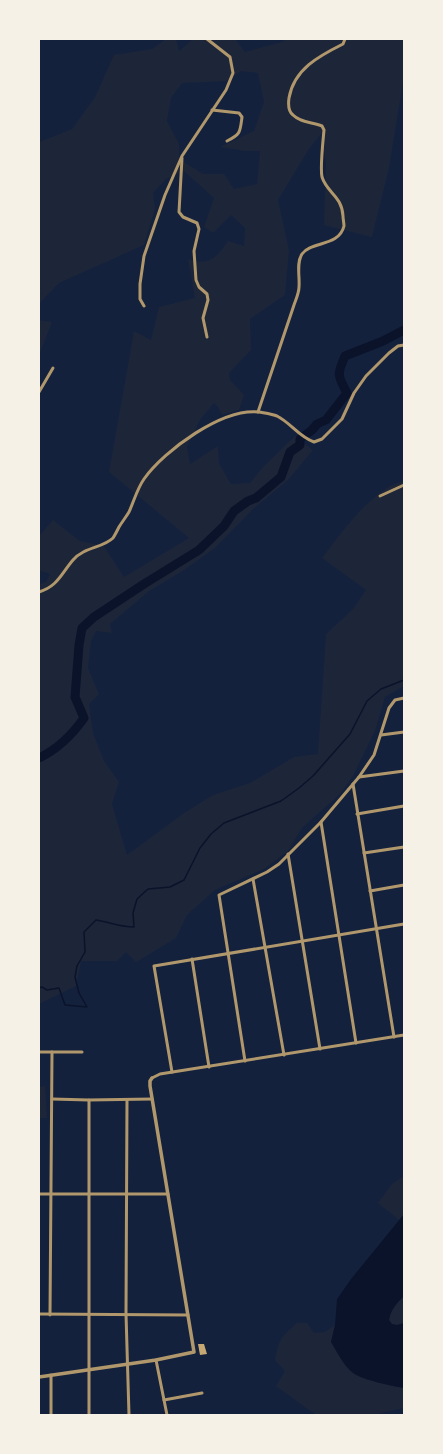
<svg xmlns="http://www.w3.org/2000/svg" width="443" height="1454" font-family="'IBM Plex Sans',sans-serif">
	<rect width="100%" height="100%" fill="#14213d"/>
	<g fill="#1d2539" fill-rule="evenodd">
		<path d="M166 39H176L179 51 193 39 236 40 245 52 282 42 287 39H404V76L389 168 372 237 324 225 326 163 321 134 309 149 278 200 289 250 285 295 250 319 251 350 229 373 230 380 244 395 239 410 222 415 218 407 214 403 200 420 187 447 190 464 218 446 219 463 231 484 250 483 263 467 295 436 313 450 289 479 252 510 215 548 184 570 149 591 110 624 112 633 96 631 91 641 88 668 99 694 89 704 93 733 104 761 119 782 112 804 127 855 184 813 213 795 250 783 294 757 318 754 326 634 353 609 366 590 322 558C341 533 361 505 387 488 392 484 399 483 404 481V686L385 697 375 731 353 776 340 794 302 828 288 851 264 869 215 890 187 915 176 938 136 962 126 952 117 961H81L76 986 39 1004V584L46 582 50 574 39 570V536L53 520 80 541 104 546 124 577 189 538 109 472 134 331 151 340 159 307 195 298 188 259C210 266 216 258 228 241L244 246 245 228 231 215 213 233 204 227 214 198 184 171 166 179 153 193 155 209 144 245 59 283 39 304V142L72 129 95 97 114 55 152 49ZM241 71 258 73 264 102 254 131 220 147 245 151H260L257 184 234 189 224 174H203L179 159V144L167 121 171 98 182 83 226 81Z"/>
		<polygon points="39,320 52,322 39,355"/>
		<polygon points="45,1086 47,1118 39,1118 39,1087"/>
		<polygon points="404,1176 404,1214 399,1220 378,1203 392,1184"/>
		<path d="M404 1296V1323L397 1325 391 1324 389 1320C391 1309 396 1304 404 1296Z"/>
		<path d="M297 1323H307L314 1333 325 1332 335 1325 331 1342 388 1385 404 1388V1408L373 1415H316L276 1386 285 1371 275 1360C279 1339 281 1337 297 1323Z"/>
	</g>
	<path fill="#0b132b" d="M404 1214V1296C396 1304 391 1309 389 1320L392 1324 397 1325 404 1323V1388C392 1386 362 1380 353 1373 343 1365 337 1352 331 1342L335 1325 337 1299 351 1279Z"/>
	<g fill="none" stroke-linecap="round" stroke-linejoin="round">
		<path stroke="#0b132b" stroke-width="1.5" d="M39 988 42 987 47 990 59 988 65 1005 87 1007 79 993 75 977 77 966 85 952 84 932 96 920C109 922 121 927 134 927L133 913 137 899 148 889 170 887 184 880 200 848 211 834 224 823 281 801 299 788 313 776 350 734 367 701 381 689 404 680"/>
		<path stroke="#0b132b" stroke-width="9" d="M39 758C58 749 72 735 84 718L75 697 79 645 82 628 94 617 144 584 199 550 224 526 234 511 248 501 256 498 281 477 290 452 300 445V439L312 430 317 424 326 420 347 393C337 375 337 374 345 356L383 341 404 330"/>
	</g>
	<polygon fill="#c6a872" points="198,1344 204,1344 207,1354 200,1355"/>
	<g fill="none" stroke-linecap="round" stroke-linejoin="round">
		<g stroke="#b1986c" stroke-width="3">
			<path d="M212 110 239 113 242 117C240 132 241 134 227 141"/>
			<polyline points="182,158 179,212 183,217 197,223 199,229 194,251 196,280 199,287 207,294 208,300 203,318 207,337"/>
			<polyline points="144,306 140,299 140,284 144,256 165,195 182,156 226,90 233,73 230,57 207,39"/>
			<polyline points="39,392 53,368"/>
			<path d="M258 412 294 305C296 299 299 293 299 287 300 277 296 263 302 254 311 241 339 247 344 226 344 223 343 219 343 216 342 196 327 193 322 177 320 168 323 141 324 130L322 126C312 122 301 123 293 115 288 111 288 105 289 98 294 69 319 56 343 44L345 39"/>
			<polyline points="380,496 404,485"/>
			<path d="M39 592C58 586 61 574 73 560 84 547 103 548 113 538 115 535 117 531 119 527 122 522 126 517 129 512 134 501 137 489 144 479 165 450 222 408 259 412 264 413 272 414 277 416 291 423 299 437 314 442L322 439 342 419 354 393 366 376 389 353 398 346 404 345"/>
			<polyline points="381,735 404,732"/>
			<polyline points="359,777 404,771"/>
			<polyline points="353,784 394,1037"/>
			<polyline points="357,814 404,806"/>
			<polyline points="321,822 356,1043"/>
			<polyline points="364,853 404,847"/>
			<polyline points="288,854 320,1049"/>
			<polyline points="253,879 284,1055"/>
			<polyline points="370,891 404,885"/>
			<polyline points="192,959 209,1067"/>
			<polyline points="39,1052 82,1052"/>
			<polyline points="245,1061 219,895 267,872 279,864 321,822 359,777 374,755 389,708 395,700 404,698"/>
			<polyline points="172,1072 154,966 404,924"/>
			<polyline points="152,1078 160,1074 404,1035"/>
			<polyline points="52,1099 89,1100 152,1099"/>
			<polyline points="89,1100 89,1415"/>
			<polyline points="127,1100 126,1314 129,1415"/>
			<polyline points="39,1194 168,1194"/>
			<polyline points="39,1314 188,1315"/>
			<polyline points="50,1315 52,1052"/>
			<polyline points="156,1360 167,1415"/>
			<polyline points="164,1400 202,1393"/>
			<polyline points="51,1415 51,1375"/>
		</g>
		<polyline stroke="#b1986c" stroke-width="3.5" points="39,1377 156,1360 194,1352 150,1086 150,1081 152,1078"/>
	</g>
	<rect width="443" height="1454" fill="none" stroke="#f6f1e7" stroke-width="80"/>
</svg>
